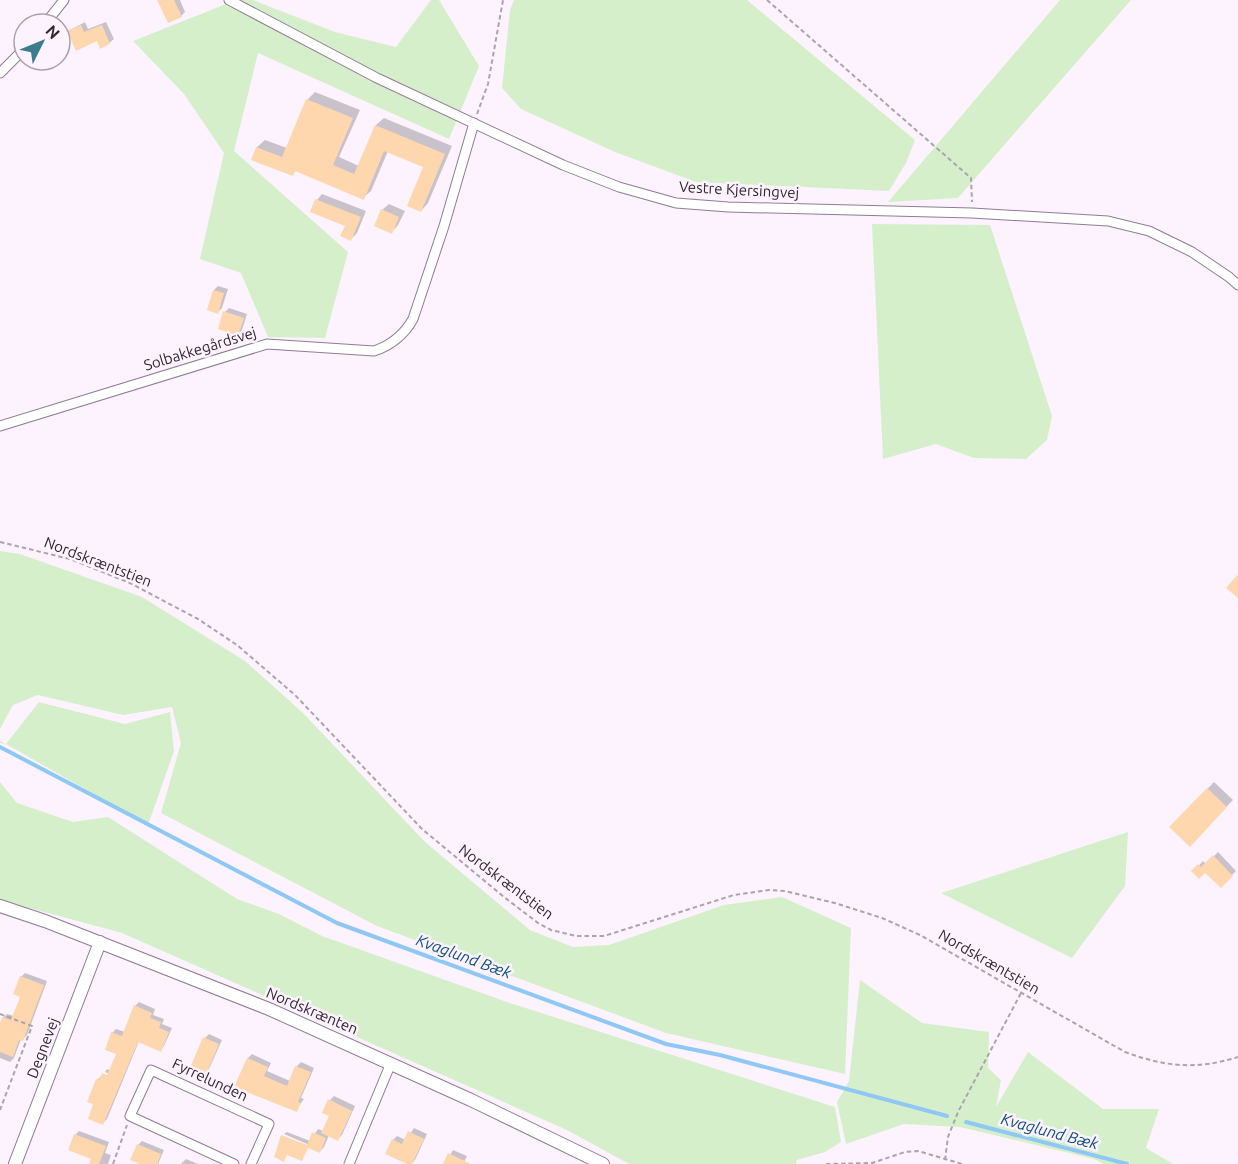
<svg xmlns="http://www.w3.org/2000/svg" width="1238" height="1164" font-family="Ubuntu,sans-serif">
	<rect width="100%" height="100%" fill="#fcf3fe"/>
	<g fill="#d6efcb">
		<polygon points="236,0 253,0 335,32 396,47 431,0 439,0 479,66 449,139 258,53 234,151 348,252 325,338 268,337 241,273 200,259 224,153 184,94 133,41"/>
		<polygon points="514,0 747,0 915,140 906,163 889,191 696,182 615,152 521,109 502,88 510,10"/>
		<polygon points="1060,0 1131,0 958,198 888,202"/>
		<polygon points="872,224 990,225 1052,416 1047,440 1026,459 974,458 936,444 883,459"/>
		<polygon points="0,551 20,554 142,597 245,661 303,713 425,842 530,930 573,947 609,945 724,905 782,897 851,928 845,1074 666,1033 377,926 161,813 181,743 172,707 123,715 38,695 13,705 0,729"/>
		<polygon points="39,702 125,724 170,712 174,751 148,825 6,744 0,743 0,741 6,744"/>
		<polygon points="0,782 17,803 73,822 108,817 237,899 279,914 322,936 507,1002 835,1107 841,1142 825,1152 797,1160 796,1164 629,1164 567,1130 122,933 0,900"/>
		<polygon points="1128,832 1125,886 1072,958 941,893"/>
		<polygon points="860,980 922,1023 989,1032 988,1068 1001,1080 996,1107 1028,1052 1103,1109 1159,1109 1146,1148 1173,1164 1104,1164 1094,1159 960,1127 904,1124 846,1144 837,1102 849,1081"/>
	</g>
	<g fill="#0003">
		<polygon points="159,0 180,0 185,12 181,16"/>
		<polygon points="85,22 88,29 106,22 114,39 109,43 68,31"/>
		<polygon points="315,92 360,110 339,157 359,166 376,125 384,118 452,146 428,203 421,211 425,167 388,151 371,191 363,198 297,170 292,174 253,159 257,147 265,140 287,148 307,100"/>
		<polygon points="322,194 366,211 357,233 351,239 347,225 317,200"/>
		<polygon points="389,204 405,211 398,225 392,232 382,210"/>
		<polygon points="218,286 228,289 222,308 218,312 208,309 214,290"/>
		<polygon points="229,308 247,314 242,330 238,334 225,312"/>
		<polygon points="1214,782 1233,800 1190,845 1171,827"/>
		<polygon points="1218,852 1236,871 1221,886 1205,871 1194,871 1203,861 1206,864"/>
		<polygon points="25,973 47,981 27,1035 23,1039 21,1039 14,1058 10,1062 0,1058 0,1027 3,1018 7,1014 14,1016 22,996 21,977"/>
		<polygon points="139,1002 155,1009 153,1015 164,1019 162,1024 172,1028 164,1046 160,1050 139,1041 107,1119 103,1123 95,1104 97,1080 103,1075 115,1076 105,1072 107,1069 111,1071 118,1053 112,1033 116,1029 125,1032 135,1006"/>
		<polygon points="209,1034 222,1040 209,1069 205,1073 205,1038"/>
		<polygon points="252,1054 271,1063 267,1071 290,1081 297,1066 301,1062 314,1068 301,1098 304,1099 296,1110 236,1086 248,1058"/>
		<polygon points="334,1096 355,1106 342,1135 338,1139 329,1135 324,1147 320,1151 314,1147 284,1134 287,1132 310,1141 318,1129 323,1131 331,1115 330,1100"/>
		<polygon points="414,1128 427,1134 415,1160 411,1164 393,1140 397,1136 406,1140"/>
		<polygon points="79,1131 109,1142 105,1153 111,1155 108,1164 91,1164 93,1158 75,1135"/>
		<polygon points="142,1141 164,1150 158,1164 140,1164 138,1145"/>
		<polygon points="453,1150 467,1156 463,1164 445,1164"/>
		<polygon points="186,1159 198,1164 181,1164"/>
	</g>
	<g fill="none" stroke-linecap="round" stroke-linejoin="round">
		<g stroke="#8fc8f5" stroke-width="4">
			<polyline points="0,747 337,923 666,1044 720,1055 947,1116"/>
			<polyline points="966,1122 1127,1164"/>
		</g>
	</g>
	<g fill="#ffd7ae">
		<polygon points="157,0 174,0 182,17 168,23"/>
		<polygon points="81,25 84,32 102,25 110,44 100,49 97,41 76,51 67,31"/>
		<polygon points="306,99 353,118 333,165 354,174 375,125 445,154 421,212 407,206 423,167 384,151 364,200 295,171 293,176 251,160 256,147 282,157"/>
		<polygon points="315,199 361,217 351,241 340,236 345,226 310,212"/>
		<polygon points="381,209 399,217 392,234 374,226"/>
		<polygon points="213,290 224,293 218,314 207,310"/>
		<polygon points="223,311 244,318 238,336 218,329"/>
		<polygon points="1238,574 1238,598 1226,588"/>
		<polygon points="1207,788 1227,807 1190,847 1169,827"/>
		<polygon points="1213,855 1233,876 1221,888 1205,873 1199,879 1191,871 1198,864 1201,867"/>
		<polygon points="20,976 44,985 23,1041 19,1040 13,1057 0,1052 0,1023 2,1017 11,1020 20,997 13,994"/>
		<polygon points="134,1005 152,1013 150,1018 161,1022 159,1028 169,1032 161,1052 138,1042 103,1125 88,1119 93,1104 87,1102 96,1079 99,1080 102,1073 107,1075 116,1054 105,1050 111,1032 122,1036"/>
		<polygon points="203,1037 219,1044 206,1075 190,1068"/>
		<polygon points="247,1058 268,1067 264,1076 287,1086 295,1066 311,1072 298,1102 301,1103 297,1112 234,1087"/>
		<polygon points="328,1099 352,1111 338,1141 321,1133 329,1116 322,1113"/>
		<polygon points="408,1131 424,1139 412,1164 407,1164 385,1154 392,1139 402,1144"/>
		<polygon points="312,1132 326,1138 320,1153 308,1148 302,1161 287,1155 284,1162 274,1157 281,1135 307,1145"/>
		<polygon points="74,1134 106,1146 99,1164 89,1164 91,1159 68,1150"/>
		<polygon points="137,1144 161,1154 157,1164 140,1164 130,1160"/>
		<polygon points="448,1153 471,1164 443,1164"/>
	</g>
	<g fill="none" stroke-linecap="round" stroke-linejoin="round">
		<g stroke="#8f7c94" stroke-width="11">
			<g id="minor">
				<polyline points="229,0 377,78 563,165 619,187 676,203 728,207 972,213 1108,221 1149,231 1192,252 1229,277 1238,285"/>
				<polyline points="45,24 64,0"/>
				<polyline points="0,73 24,49"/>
				<path d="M0 426 267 344 374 351C392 345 404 335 413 319L444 226 474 123"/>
				<polyline points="234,1164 130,1116 151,1070 269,1124 251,1164"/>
				<polyline points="349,1164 391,1063"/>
			</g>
		</g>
		<g stroke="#8f7c94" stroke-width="14">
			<g id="tertiary">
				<polyline points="0,906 45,921 269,1009 471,1100 603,1164"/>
				<polyline points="15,1164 100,942"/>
			</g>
		</g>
		<g stroke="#aca3ae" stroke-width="2" stroke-dasharray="4.5 3" stroke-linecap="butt">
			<polyline points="767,0 971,178 972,202"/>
			<polyline points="477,114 488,84 503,0"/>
			<path d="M0 542 70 559 130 583 198 619 237 645 295 695 422 829 504 897 538 923 551 930 576 936H604L734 895 769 890 785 891 835 903 882 918 920 935 1125 1052C1166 1067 1196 1070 1238 1057"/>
			<polyline points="0,1014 32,1026 0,1110"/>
			<polyline points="945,1160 948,1137 958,1112 1021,993"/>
			<polyline points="113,1164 127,1125"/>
			<polyline points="826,1164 872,1163 905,1152 918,1151 962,1164"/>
		</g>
		<use href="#minor" stroke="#fff" stroke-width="9"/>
		<use href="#tertiary" stroke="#fff" stroke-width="12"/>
	</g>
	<g text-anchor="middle" stroke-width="5" stroke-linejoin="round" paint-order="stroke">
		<g font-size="15" fill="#2f2731" stroke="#fcf3fe">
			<text transform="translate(739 190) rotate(3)" y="5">Vestre Kjersingvej</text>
			<text transform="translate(200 349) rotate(-17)" y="5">Solbakkegårdsvej</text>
			<text transform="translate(98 562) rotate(21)" y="5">Nordskræntstien</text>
			<text transform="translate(506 882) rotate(37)" y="5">Nordskræntstien</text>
			<text transform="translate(989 962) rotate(30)" y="5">Nordskræntstien</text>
			<text transform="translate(312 1011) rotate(23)" y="5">Nordskrænten</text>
			<text transform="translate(43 1048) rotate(-69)" y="5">Degnevej</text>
			<text transform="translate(210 1080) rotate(25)" y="5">Fyrrelunden</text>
		</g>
		<g font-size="16" font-style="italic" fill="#10517c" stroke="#fcf3fe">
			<text transform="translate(464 956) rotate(20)" y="6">Kvaglund Bæk</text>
			<text transform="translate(1050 1131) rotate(15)" y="6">Kvaglund Bæk</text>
		</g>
	</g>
	<g transform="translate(42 42) rotate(47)"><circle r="28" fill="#fcf3fe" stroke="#aaa1ac" stroke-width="1.5"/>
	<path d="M0-4.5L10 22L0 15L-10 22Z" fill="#3b7d8e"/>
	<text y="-9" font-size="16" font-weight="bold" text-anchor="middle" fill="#2f2731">N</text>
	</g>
</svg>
